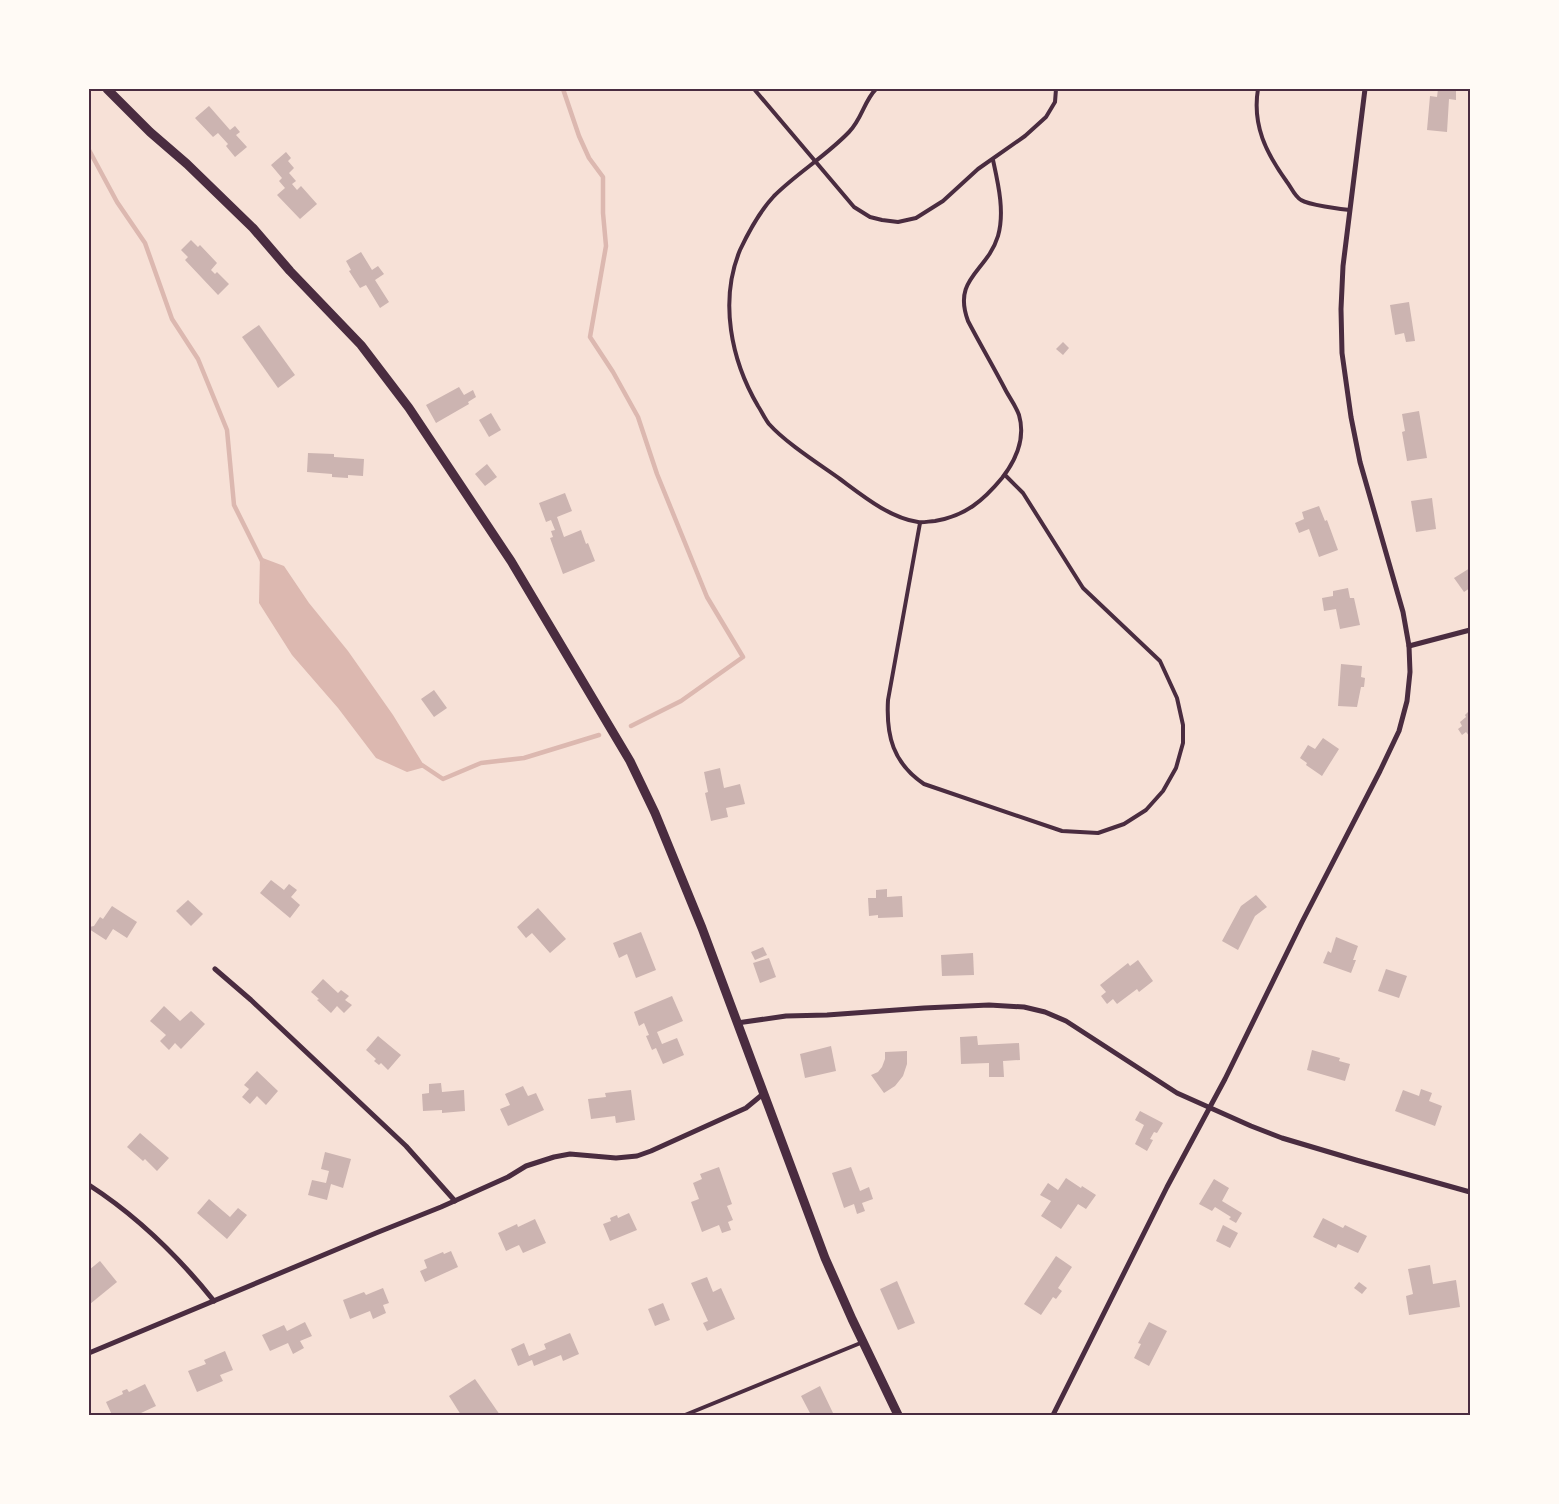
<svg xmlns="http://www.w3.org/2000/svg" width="1559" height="1504" font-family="'Roboto Condensed',sans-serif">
	<rect width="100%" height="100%" fill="#f7e1d7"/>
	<polygon fill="#dcb8b0" points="260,557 284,566 309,603 348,651 393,715 425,767 407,772 376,758 338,708 292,655 259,603"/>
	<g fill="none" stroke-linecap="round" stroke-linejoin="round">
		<g stroke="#dcb8b0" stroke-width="4.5">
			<polyline points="563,89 579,136 589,158 603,177 603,213 606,246 590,337 613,372 638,417 657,474 707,597 743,657 681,701 631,726"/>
			<polyline points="89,150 117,202 145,243 172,319 198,359 227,430 234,505 263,563"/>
			<polyline points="422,765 443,779 481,763 524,758 599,735"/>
		</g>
	</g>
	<g fill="#ccb4b1">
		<polygon points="1438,89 1456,89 1456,100 1449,99 1447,132 1427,130 1430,96 1437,97"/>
		<polygon points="209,106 230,130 235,126 240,132 236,135 247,147 235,157 226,146 228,144 218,133 213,137 195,118"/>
		<polygon points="286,152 291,158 288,161 294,168 289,173 296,181 292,184 297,190 301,186 317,204 300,219 277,195 285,188 279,181 282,178 271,165"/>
		<polygon points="191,240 198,247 200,245 217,263 211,270 215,274 217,272 229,284 218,295 185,260 188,257 181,250"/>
		<polygon points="361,252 372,270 378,266 384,274 375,280 389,302 380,308 366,285 360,288 349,271 351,270 346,261"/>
		<polygon points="1409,302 1415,341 1406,342 1404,333 1395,335 1390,305"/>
		<polygon points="259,325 295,375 278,388 242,337"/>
		<polygon points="1063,342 1069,348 1063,355 1056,349"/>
		<polygon points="459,387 464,395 473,390 476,397 468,402 469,404 436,423 426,405"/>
		<polygon points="1419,411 1427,458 1407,461 1402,432 1405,431 1402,414"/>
		<polygon points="491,413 501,430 489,437 479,420"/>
		<polygon points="308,453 334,454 334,457 364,459 363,476 348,475 348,478 332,477 332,474 307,472"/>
		<polygon points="487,464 497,477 485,486 475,474"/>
		<polygon points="565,493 572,511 557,517 564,537 581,530 586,544 588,543 595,561 563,574 550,538 553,537 551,531 555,530 551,520 546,522 539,503"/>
		<polygon points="1432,498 1436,529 1416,532 1411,501"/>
		<polygon points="1319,506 1325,521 1327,520 1338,550 1319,557 1309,529 1299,533 1295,523 1304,519 1302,512"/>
		<polygon points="1470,568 1470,588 1464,592 1454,578"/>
		<polygon points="1348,588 1350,598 1354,598 1360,625 1340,629 1336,609 1324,611 1322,598 1333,596 1333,591"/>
		<polygon points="1341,664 1362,666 1361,677 1365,678 1364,687 1361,687 1357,707 1338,706"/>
		<polygon points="434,690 447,708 434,717 421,699"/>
		<polygon points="1469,711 1470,713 1470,737 1466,732 1462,735 1458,729 1462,726 1460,722 1466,717 1465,715"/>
		<polygon points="1323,738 1339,749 1322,776 1306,765 1307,763 1300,758 1308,745 1315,749"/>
		<polygon points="720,768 724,788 740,784 745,804 726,808 728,817 711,821 705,793 708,792 704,772"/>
		<polygon points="271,880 284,890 289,884 297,890 291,897 300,905 290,918 260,893"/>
		<polygon points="887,889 887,897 902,896 903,917 878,918 878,915 869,916 868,898 876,898 876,890"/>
		<polygon points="1256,895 1267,907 1255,916 1238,950 1222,941 1241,906"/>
		<polygon points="188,900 203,914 191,926 176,911"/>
		<polygon points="112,906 137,922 127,938 113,929 106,940 89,929 89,927 94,926 100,917 103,919"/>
		<polygon points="538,908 566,939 550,953 532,933 526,938 517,927"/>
		<polygon points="641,932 656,970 636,978 627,954 619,958 613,943"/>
		<polygon points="1336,937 1358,946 1353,960 1356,960 1351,973 1323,963 1328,951 1331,953"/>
		<polygon points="763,947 767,955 755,960 751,952"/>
		<polygon points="973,953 974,975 942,976 941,955"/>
		<polygon points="769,958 776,977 760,983 753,963"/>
		<polygon points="1138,960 1153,981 1139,992 1137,989 1117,1004 1113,999 1107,1004 1101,996 1106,992 1100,985 1128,963 1130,966"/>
		<polygon points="1386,969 1407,976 1399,998 1378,991"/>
		<polygon points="323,979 338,993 341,990 349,996 345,1000 352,1005 344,1013 337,1006 331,1013 317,1000 319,999 311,992"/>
		<polygon points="672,996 683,1021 657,1032 662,1044 677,1038 684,1055 663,1064 656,1048 652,1050 646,1036 649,1035 644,1023 639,1026 634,1012"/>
		<polygon points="164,1006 180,1021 191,1011 205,1024 181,1049 175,1043 169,1050 160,1041 166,1035 150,1021"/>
		<polygon points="378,1036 401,1055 388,1070 381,1063 379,1065 374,1061 376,1059 366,1050"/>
		<polygon points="977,1036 978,1045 1019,1043 1020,1060 1003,1061 1004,1077 989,1077 989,1063 961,1064 960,1037"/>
		<polygon points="831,1046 836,1071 805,1078 800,1054"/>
		<polygon points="1312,1050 1340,1058 1339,1061 1350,1064 1345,1081 1307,1070"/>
		<polygon points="907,1051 907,1064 903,1076 895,1086 884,1093 871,1075 878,1072 882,1067 885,1059 885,1052"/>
		<polygon points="257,1071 278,1091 266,1105 257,1096 250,1104 242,1097 249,1089 244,1085"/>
		<polygon points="441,1083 442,1092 464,1090 465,1111 442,1113 442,1110 423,1111 422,1094 429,1093 429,1084"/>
		<polygon points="523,1086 528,1096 536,1093 544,1110 508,1126 500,1109 510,1105 505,1094"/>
		<polygon points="1421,1089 1432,1093 1429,1101 1442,1106 1435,1126 1395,1111 1403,1090 1419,1096"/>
		<polygon points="631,1090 635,1120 616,1123 615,1116 591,1119 588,1099 606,1097 605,1093"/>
		<polygon points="1140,1111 1163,1123 1157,1133 1154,1132 1150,1139 1153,1140 1147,1151 1135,1144 1144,1125 1135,1120"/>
		<polygon points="140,1133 169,1158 157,1171 145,1159 143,1161 127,1147"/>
		<polygon points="325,1152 351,1159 343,1188 331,1184 327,1200 308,1195 312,1180 326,1183 329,1171 321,1169"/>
		<polygon points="719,1167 732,1204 727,1206 733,1220 728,1222 731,1230 722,1233 719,1225 702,1232 691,1202 699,1199 693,1183 702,1179 700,1174"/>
		<polygon points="851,1167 860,1191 869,1187 873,1199 862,1203 865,1211 857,1214 854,1204 844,1208 832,1173"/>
		<polygon points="1066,1178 1081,1188 1082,1186 1096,1195 1086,1209 1078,1204 1061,1229 1041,1216 1051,1201 1040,1195 1048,1183 1058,1190"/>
		<polygon points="1214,1179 1229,1188 1222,1201 1242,1213 1236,1223 1229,1219 1231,1217 1215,1207 1212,1211 1199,1204"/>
		<polygon points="209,1199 230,1217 238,1208 247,1215 227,1239 197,1213"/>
		<polygon points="629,1213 637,1230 610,1241 603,1224 611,1221 610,1218 617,1215 618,1218"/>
		<polygon points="1323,1218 1343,1228 1345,1225 1367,1236 1358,1253 1338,1244 1336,1248 1313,1237"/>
		<polygon points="535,1219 546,1243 523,1253 519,1245 506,1251 498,1233 517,1224 518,1227"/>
		<polygon points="1223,1225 1238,1233 1230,1248 1216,1241"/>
		<polygon points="451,1251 458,1267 425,1282 420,1271 427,1268 424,1260 443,1252 444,1254"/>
		<polygon points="1056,1256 1072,1267 1058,1288 1062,1291 1056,1299 1053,1297 1041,1315 1024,1304"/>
		<polygon points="100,1261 117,1282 90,1304 89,1302 89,1270"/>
		<polygon points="1430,1265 1433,1284 1456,1280 1460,1307 1409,1315 1406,1296 1413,1294 1408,1269"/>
		<polygon points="707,1277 713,1292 721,1288 735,1319 707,1331 703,1323 708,1321 691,1283"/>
		<polygon points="897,1281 915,1323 898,1330 880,1289"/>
		<polygon points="1359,1282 1367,1288 1362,1294 1354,1288"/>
		<polygon points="383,1288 389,1303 383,1305 386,1313 373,1319 370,1311 350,1319 343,1300 364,1292 366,1295"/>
		<polygon points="663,1303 670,1320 655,1326 648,1309"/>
		<polygon points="305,1322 312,1336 300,1341 304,1348 293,1354 288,1343 270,1351 262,1335 284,1325 287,1331"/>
		<polygon points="1149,1322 1167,1331 1149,1366 1134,1358 1141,1344 1138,1343"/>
		<polygon points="570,1333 579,1354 563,1361 561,1355 534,1366 532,1360 518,1366 511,1349 524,1343 529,1356 546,1349 544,1344"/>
		<polygon points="225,1351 233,1370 220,1375 223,1381 197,1392 188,1371 206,1364 204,1360"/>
		<polygon points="475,1379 500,1415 461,1415 449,1396"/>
		<polygon points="145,1384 156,1406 141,1413 142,1415 112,1415 106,1402 123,1394 122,1391 127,1389 129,1392"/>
		<polygon points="820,1386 833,1413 830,1414 830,1415 811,1415 801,1396"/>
	</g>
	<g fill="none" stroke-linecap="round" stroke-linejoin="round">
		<g stroke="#4a2c40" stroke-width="4">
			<polyline points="754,89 854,207 870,217 882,220 898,222 916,218 943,201 978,169 1025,136 1046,117 1055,102 1056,89"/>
			<path d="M876 89C864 101 862 119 849 132 826 156 797 173 774 196 760 211 749 231 740 250 719 301 731 360 758 406 762 412 765 419 769 424 786 443 819 464 840 479 863 496 890 518 918 522 923 523 930 521 935 521 965 516 983 501 1002 478 1016 460 1026 439 1019 415 1016 406 1009 397 1005 389 993 366 980 344 968 321 952 278 987 272 998 236 1005 212 998 183 993 160"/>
			<path d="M1258 89C1252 125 1266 153 1287 182 1291 187 1295 197 1301 200 1309 205 1340 209 1350 210"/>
			<path d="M920 523 888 700C886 736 893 763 924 784L1062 831 1098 833 1124 824 1146 810 1163 791 1176 768 1183 743V725L1177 698 1160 661 1083 588 1023 493 1005 475"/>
			<polyline points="685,1415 863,1342"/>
		</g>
		<g stroke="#4a2c40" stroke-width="5">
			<polyline points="1409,646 1470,630"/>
			<polyline points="215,969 251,1000 406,1146 455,1201"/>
			<polyline points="737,1023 786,1016 827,1015 924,1008 989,1005 1024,1007 1045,1012 1066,1021 1177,1093 1251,1126 1282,1138 1356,1160 1470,1192"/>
			<path d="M89 1185C137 1216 178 1256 214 1301"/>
			<polyline points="89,1353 376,1233 441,1207 508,1177 526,1166 554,1157 570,1154 616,1158 637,1156 651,1151 746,1108 763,1094"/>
			<polyline points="1053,1415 1167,1187 1225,1079 1302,922 1380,771 1399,731 1407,701 1410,672 1409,646 1403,612 1360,462 1351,417 1342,353 1341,309 1343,266 1365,89"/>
		</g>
		<polyline stroke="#4a2c40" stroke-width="9" points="107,89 150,132 187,164 253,228 290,271 361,345 409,408 511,561 630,761 655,813 702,928 825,1258 852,1319 898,1415"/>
	</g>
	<rect width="1559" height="1504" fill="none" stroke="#fffaf5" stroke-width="180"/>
	<rect x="90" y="90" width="1379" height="1324" fill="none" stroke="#4a2c40" stroke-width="2"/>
</svg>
